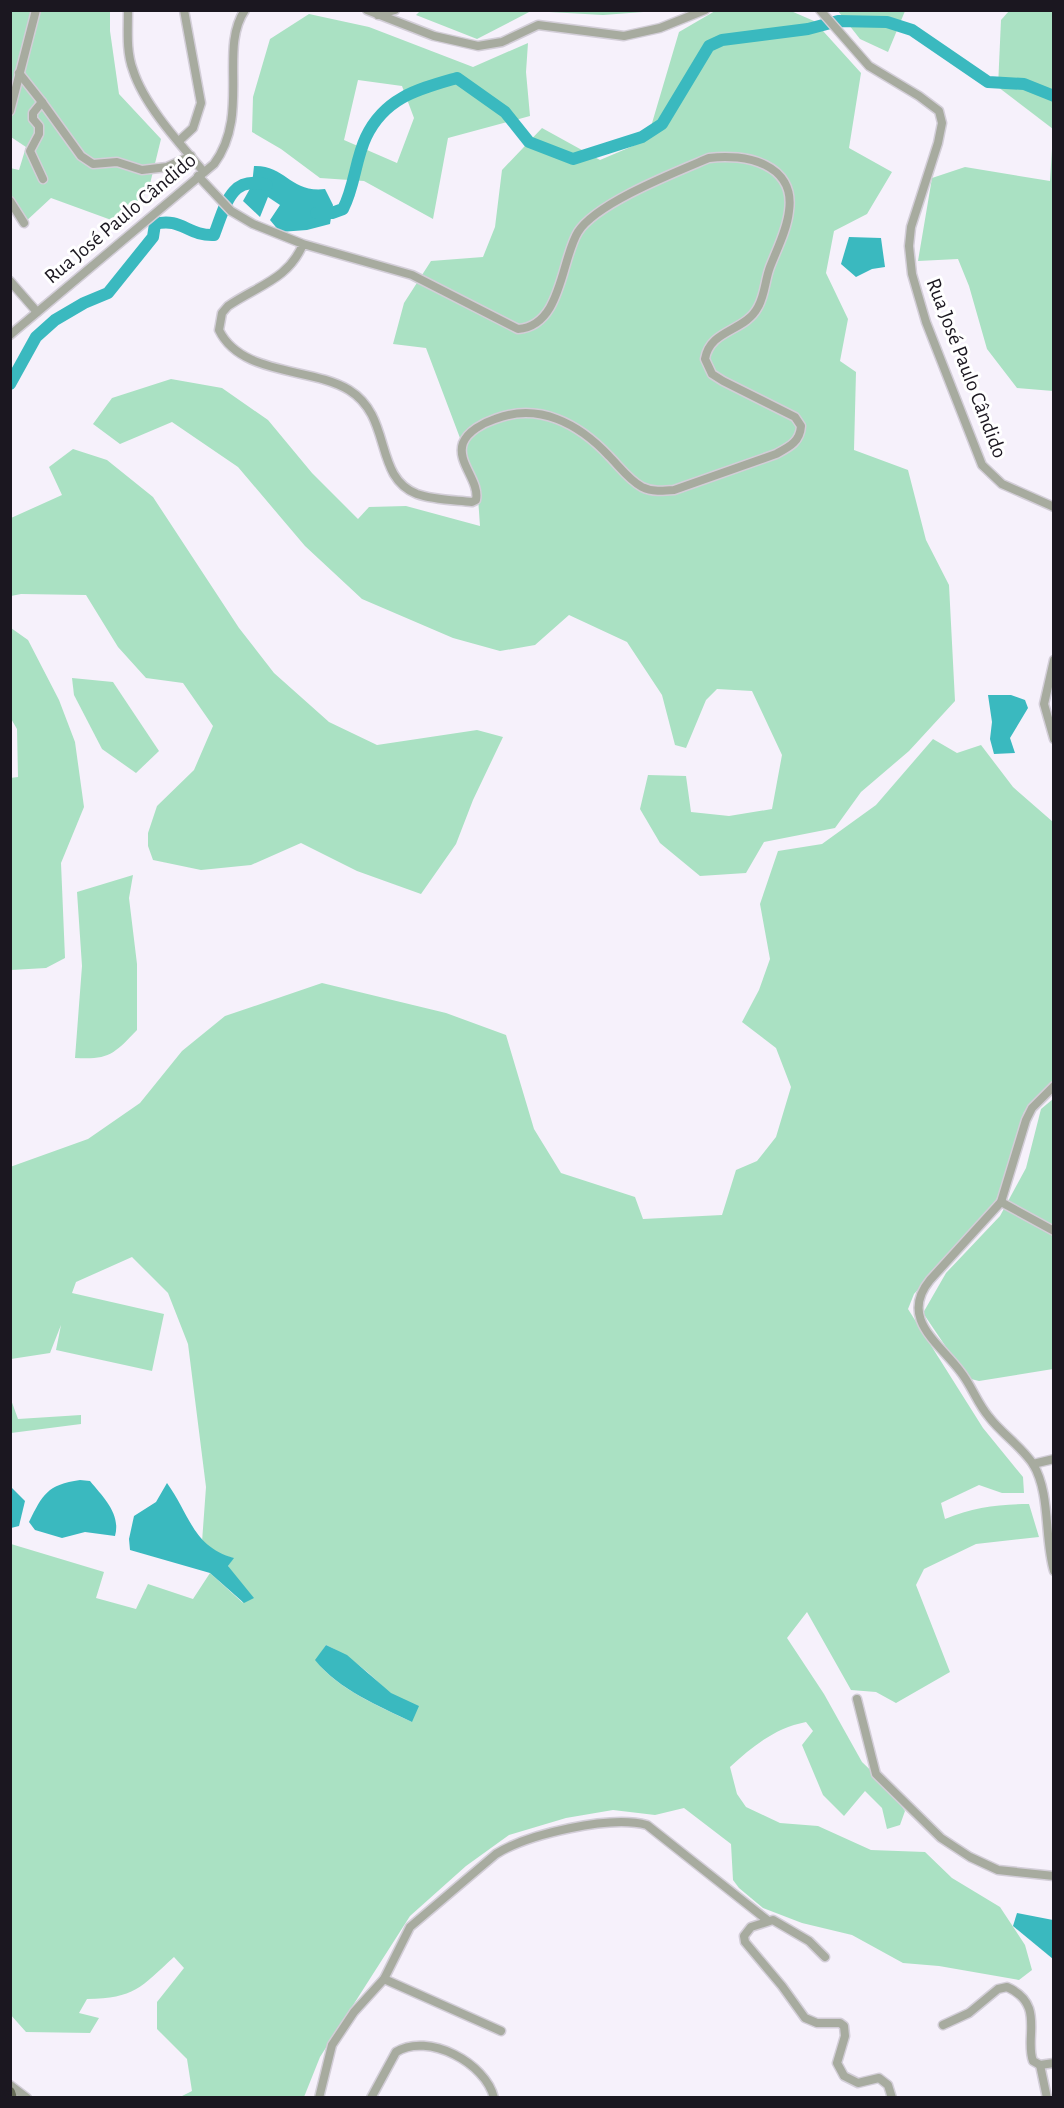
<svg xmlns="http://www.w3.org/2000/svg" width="1064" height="2108" font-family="'Alegreya Sans',sans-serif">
	<rect width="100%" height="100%" fill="#f6f1fb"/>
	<g fill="#aae1c3" fill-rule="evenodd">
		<polygon points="421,10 657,10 657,11 603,15 531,11 477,39 416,15"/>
		<polygon points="11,11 110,11 110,31 119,94 161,139 148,192 114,221 51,198 24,223 11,211 10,168 19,170 26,147 11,137"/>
		<polygon points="715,11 791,11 814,21 861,73 849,148 892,172 867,214 834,231 826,273 848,319 840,361 856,372 854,450 908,470 926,540 949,585 955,701 909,751 861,792 835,828 764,842 746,873 700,876 660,843 640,809 648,775 686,776 691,812 729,816 772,809 782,755 752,691 717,689 706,700 686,748 675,745 662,695 627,642 569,615 535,645 500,651 453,638 362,599 305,546 238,467 172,422 120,444 93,424 112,398 171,379 222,388 268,420 312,473 358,519 369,507 406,506 480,526 477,483 426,348 393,344 404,303 431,261 483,257 495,227 502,170 542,128 600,160 647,140 679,32"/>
		<polygon points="838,11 905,11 888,52 860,39"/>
		<polygon points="1009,11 1053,11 1053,129 998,87 1001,20"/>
		<path d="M309 14 369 27 473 67 528 43 526 72 530 116 448 138 433 219 364 181 320 178 281 149 252 132 253 97 270 39ZM358 80 402 86 414 118 397 163 344 140Z"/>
		<polygon points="1053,133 1054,391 1053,391 1017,388 987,349 969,286 958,259 918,261 932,178 965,167 1050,181"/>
		<polygon points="73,449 107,460 153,497 239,628 274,673 329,722 377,745 477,730 503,737 473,800 456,844 421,894 357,871 301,843 251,865 201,870 153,860 148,846 148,833 157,806 194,770 213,726 183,683 146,678 118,647 86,595 21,594 11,596 11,518 62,495 49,467"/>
		<polygon points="11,628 28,640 59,700 75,742 84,807 61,863 65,958 46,968 11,970 10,778 18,777 17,729 10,717"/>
		<polygon points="72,678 113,682 159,751 136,773 102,749 74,695"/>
		<path d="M933 739 957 753 981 745 1013 787 1053 822V1084L1024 1112 1005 1185 990 1210 914 1294 908 1309 983 1428 1023 1477 1024 1493H1002L979 1485 941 1503 945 1519C973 1507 1000 1504 1029 1504L1039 1537 976 1544 924 1569 916 1585 950 1672 896 1703 876 1692 851 1690 807 1612 787 1638 824 1694 862 1762 887 1786 905 1811 900 1825 887 1829 882 1808 865 1791 844 1816 823 1795 802 1745 813 1731 806 1722C775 1728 753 1746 730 1767L737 1794 746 1807 780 1823 818 1826 871 1850 925 1852 952 1878 1000 1907 1025 1945 1032 1970 1019 1980 939 1966 903 1963 852 1935 802 1923 763 1908 739 1888 733 1880 731 1844 684 1808 655 1815 613 1810 566 1818 509 1835 466 1866 410 1916 320 2057 304 2097H180L192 2091 187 2059 157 2029V2002L184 1968 174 1957C140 1988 135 1998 87 1999L79 2013 99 2018 90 2033 26 2032 10 2014 11 1544 104 1572 96 1598 136 1609 148 1584 193 1599 210 1573 243 1603 228 1566 233 1558 217 1554 202 1542 206 1487 188 1344 168 1293 132 1257 76 1282 72 1293 164 1314 152 1371 56 1350 61 1325 50 1353 11 1359 10 1167 88 1139 140 1103 182 1051 225 1016 322 983 446 1013 506 1035 534 1129 561 1173 635 1197 643 1219 722 1215 736 1170 757 1161 776 1137 791 1087 776 1048 742 1022 759 990 770 959 760 904 778 851 822 844 876 805ZM326 1645C362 1662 389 1690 412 1722 382 1708 335 1688 316 1660Z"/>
		<path d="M133 875 129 898 137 964V1030C114 1054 109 1060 75 1058L82 966 77 892Z"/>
		<polygon points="1053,1099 1053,1369 979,1381 967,1378 923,1313 946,1273 1000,1216 1026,1168 1041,1109"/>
		<polygon points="10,1397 18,1419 81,1415 81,1424 11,1433"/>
	</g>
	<g fill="#3ab9bf">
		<path d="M254 166C286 165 290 193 325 189L333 205 330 224 307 230 280 232 270 220 280 205 268 197 260 217 243 201 252 185Z"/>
		<polygon points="849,237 881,238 885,267 872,269 856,277 841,264"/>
		<polygon points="988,695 1011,695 1025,700 1028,708 1010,738 1015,753 994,754 990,739 992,722"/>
		<path d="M80 1480 90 1481C104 1498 121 1514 115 1536L85 1532 62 1538 35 1530 29 1522C43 1494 47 1485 80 1480Z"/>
		<path d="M167 1483C190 1515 193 1547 234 1558L228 1566 254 1598 244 1603 210 1573 130 1550 129 1539 134 1516 156 1502Z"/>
		<polygon points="10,1486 25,1501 19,1526 11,1528"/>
		<path d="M326 1645 347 1655 391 1693 419 1706 412 1722C379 1706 339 1690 315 1660Z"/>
		<polygon points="1017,1913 1053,1920 1053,1959 1013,1926"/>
	</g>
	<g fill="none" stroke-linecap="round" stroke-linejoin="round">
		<g stroke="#3ab9bf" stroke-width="12">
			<path d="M316 213H332L343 209C355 186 355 160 366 137 385 97 419 89 457 78L505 112 529 142 573 159 642 137 662 124 709 46 722 40 808 29 838 21 887 22 912 30 988 82 1024 84 1054 96"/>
			<path d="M10 384 36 337 55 320 84 303 108 293 153 237 155 224C181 217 188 236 214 235 225 207 230 174 267 185"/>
		</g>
		<g stroke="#d3ced8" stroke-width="11">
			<g id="minor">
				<path d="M128 10C128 30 126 52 133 70 144 105 180 144 204 172"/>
				<polyline points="367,10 434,36 478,46 502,42 538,25 624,36 660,28 705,10"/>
				<polyline points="820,10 869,66 919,96 939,111 942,123 938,143 911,227 909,246 912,274 926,322 982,465 1002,484 1054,507"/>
				<polyline points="378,15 395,10"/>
				<polyline points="19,73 42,102"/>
				<polyline points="10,111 36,10"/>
				<polyline points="179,141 193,128 201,103 184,10"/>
				<path d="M198 176 231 211 253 224 303 244 412 275 518 329C562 326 561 259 578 232 596 203 676 172 709 158 745 153 796 164 789 211 787 230 777 249 770 267 765 280 765 295 758 307 745 332 710 329 705 359L712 374 723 381 795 417 801 426C800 442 789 447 776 454L674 490C663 491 652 492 642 487 629 480 619 466 609 456 579 424 539 402 495 419 483 423 468 431 463 443 456 462 480 481 476 500L472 502C454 500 434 500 417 494 373 477 393 417 349 390 312 367 241 376 219 330L222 313 228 306C257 286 289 279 303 244"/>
				<polyline points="43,179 30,151 39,134 39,126 33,119 33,113 42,102 81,156 93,164 117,162 142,170 167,167 191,156"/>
				<polyline points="10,201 24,223"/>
				<polyline points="10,281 37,312"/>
				<path d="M10 335 214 164C251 114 218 49 245 10"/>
				<polyline points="1054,660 1044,704 1054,739"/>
				<path d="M1054 1086 1032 1108 1026 1120 1001 1202 930 1280C899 1318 938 1342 960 1371 972 1386 977 1403 989 1417 1002 1434 1021 1446 1033 1464 1051 1494 1044 1538 1054 1571"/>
				<polyline points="1001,1202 1054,1231"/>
				<polyline points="1033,1464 1054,1459"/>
				<polyline points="857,1699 876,1774 941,1838 970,1857 998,1870 1054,1876"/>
				<polyline points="825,1957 809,1941 773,1920 751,1927 744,1936 745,1942 782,1986 805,2018 817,2023 840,2023 844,2026 845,2036 837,2063 844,2076 858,2083 879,2078 888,2085 892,2098"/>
				<polyline points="384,1979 501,2031"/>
				<path d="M943 2025 969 2013 998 1989 1007 1987C1046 2004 1024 2038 1033 2061L1040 2065 1054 2063"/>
				<polyline points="1040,2065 1047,2098"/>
				<polyline points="10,2085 27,2098"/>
				<path d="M319 2098 332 2045 354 2012 384 1979 410 1927 496 1854C528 1834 610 1815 647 1825L767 1920"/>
				<path d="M371 2098 396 2052C428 2032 486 2063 494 2098"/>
			</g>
		</g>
		<g stroke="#d3ced8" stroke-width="14">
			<polyline id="major" points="10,2092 12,2098"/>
		</g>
		<use href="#minor" stroke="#a7ab9f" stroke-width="8"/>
		<use href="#major" stroke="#696e59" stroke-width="10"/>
	</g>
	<g text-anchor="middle" stroke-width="6" stroke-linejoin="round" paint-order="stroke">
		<g font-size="21" fill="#1b1720" stroke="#fff">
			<text transform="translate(120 218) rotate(-40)" y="7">Rua José Paulo Cândido</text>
			<text transform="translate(967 368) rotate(69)" y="7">Rua José Paulo Cândido</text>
		</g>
	</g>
	<rect width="1064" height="2108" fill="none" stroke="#1b1720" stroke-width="24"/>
</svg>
